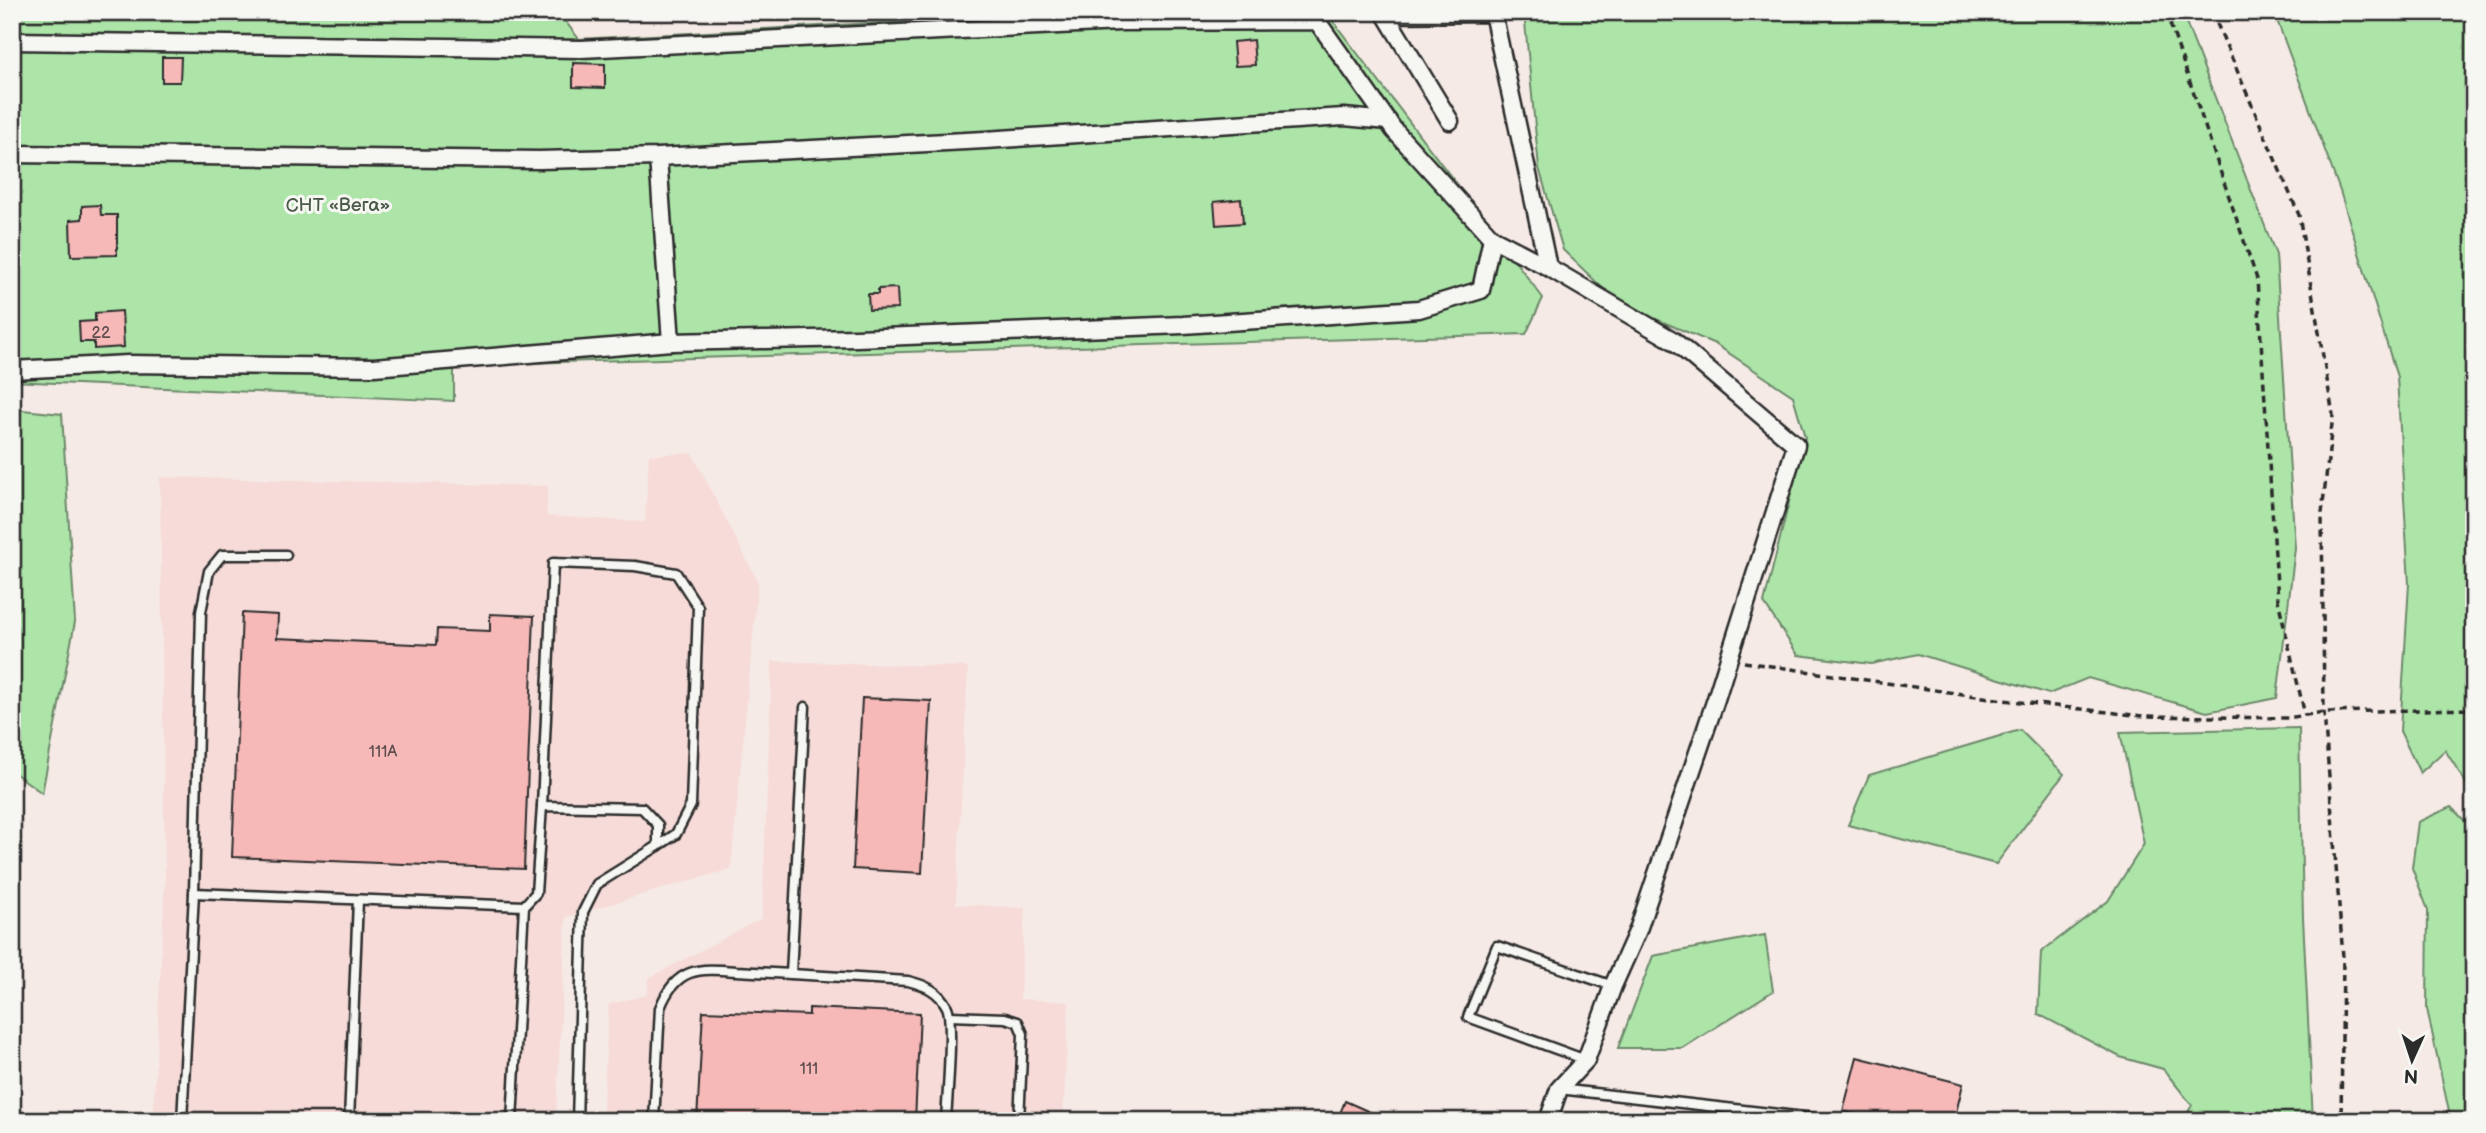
<svg xmlns="http://www.w3.org/2000/svg" width="2486" height="1133" font-family="'Balsamiq Sans',sans-serif">
	<rect width="100%" height="100%" fill="#f6eae6"/>
	<filter id="ink" filterUnits="userSpaceOnUse"><feTurbulence type="fractalNoise" baseFrequency=".0143" numOctaves="2"/><feDisplacementMap in="SourceGraphic" scale="14" xChannelSelector="R" yChannelSelector="G"/><feConvolveMatrix kernelMatrix="1 2 1 2 8 2 1 2 1" color-interpolation-filters="sRGB"/></filter>
	<g filter="url(#ink)">
		<g fill="#f6dbd8">
			<polygon points="692,453 758,582 731,869 566,917 556,1121 153,1121 165,880 160,477 548,486 546,516 645,522 649,455"/>
			<polygon points="772,661 968,667 956,904 1025,908 1020,999 1069,1002 1063,1121 602,1121 609,1004 647,995 649,978 762,918"/>
		</g>
		<g fill="#ade5a9" stroke="#6c886a" stroke-width="2">
			<polygon points="12,12 558,12 579,39 1076,12 1326,12 1543,298 1526,334 454,365 454,401 12,381"/>
			<polygon points="1524,12 2182,12 2276,255 2295,548 2277,698 2207,712 2088,678 2049,694 1918,654 1871,664 1798,655 1764,603 1805,437 1793,396 1715,344 1618,303 1563,250 1539,168"/>
			<polygon points="2274,12 2474,12 2474,791 2471,791 2445,750 2420,773 2400,731 2409,584 2397,377 2340,191"/>
			<polygon points="12,409 62,414 75,622 42,793 12,771"/>
			<polygon points="2299,728 2303,917 2313,1121 2183,1121 2192,1105 2163,1069 2120,1057 2038,1014 2041,952 2108,901 2144,844 2120,732"/>
			<polygon points="2020,730 2064,774 1996,864 1848,825 1869,775"/>
			<polygon points="2451,807 2474,830 2474,1121 2451,1121 2427,1009 2428,910 2412,868 2418,822"/>
			<polygon points="1765,935 1773,991 1683,1048 1618,1048 1653,956"/>
		</g>
		<g fill="#f6b9b8" stroke="#2b2b2b" stroke-width="2">
			<polygon points="1253,40 1255,65 1235,66 1233,42"/>
			<polygon points="162,57 181,57 180,82 162,82"/>
			<polygon points="573,63 605,64 605,88 573,87"/>
			<polygon points="1241,199 1243,223 1216,225 1214,202"/>
			<polygon points="100,205 101,215 117,215 117,255 71,256 70,220 82,219 82,206"/>
			<polygon points="897,288 898,309 869,310 868,294 878,294 878,289"/>
			<polygon points="122,311 124,347 94,349 94,342 80,342 79,322 95,321 95,313"/>
			<polygon points="242,613 278,615 277,638 436,645 437,629 490,631 490,614 534,616 524,869 232,857"/>
			<polygon points="862,698 931,701 922,873 853,869"/>
			<polygon points="809,1008 920,1013 915,1121 697,1121 703,1011 809,1015"/>
			<polygon points="1857,1057 1963,1084 1954,1121 1878,1121 1843,1111"/>
			<polygon points="1345,1101 1390,1121 1337,1121"/>
		</g>
		<g fill="none" stroke-linecap="round" stroke-linejoin="round">
			<g stroke="#2b2b2b" stroke-width="13">
				<g id="service">
					<polyline points="542,806 553,563 635,566 676,573 698,607 691,805 676,834 658,846"/>
					<polyline points="194,893 524,906 536,893 542,806 642,808 658,825 658,846 597,884 583,912 577,1121"/>
					<path d="M791 974 908 981C925 985 939 991 947 1007 954 1022 947 1099 946 1121"/>
					<polyline points="950,1016 1005,1018 1018,1022 1023,1034 1019,1121"/>
					<polyline points="1586,1060 1468,1017 1497,946 1613,986"/>
					<polyline points="1559,1089 1813,1118 1813,1121"/>
					<polyline points="182,1121 194,893 201,612 209,571 222,555 286,555"/>
					<polyline points="349,1121 358,900"/>
					<polyline points="512,1121 524,906"/>
					<path d="M654 1121 660 1008C676 967 698 968 736 971 754 972 773 973 791 974L805 707"/>
				</g>
			</g>
			<g stroke="#2b2b2b" stroke-width="21">
				<g id="minor">
					<polyline points="12,41 581,49 1120,22 1317,21 1394,130 1492,238 1548,267 1674,341 1796,445 1716,699 1638,930 1613,986 1586,1060 1559,1089 1548,1121"/>
					<polyline points="1450,121 1385,14 1493,13 1548,267"/>
					<polyline points="12,154 539,160 658,157 985,140 1344,117 1388,121"/>
					<polyline points="658,157 671,342"/>
					<polyline points="12,370 128,364 374,367 671,342 857,338 1183,325 1419,309 1481,290 1492,238"/>
				</g>
			</g>
			<g stroke="#2b2b2b" stroke-width="3.5" stroke-dasharray="7 5" stroke-linecap="butt">
				<polyline points="2166,12 2257,279 2278,600 2305,715"/>
				<polyline points="2212,12 2299,215 2333,415 2322,513 2324,712 2343,957 2341,1121"/>
				<polyline points="1744,662 2003,700 2142,716 2288,718 2324,712 2474,709"/>
			</g>
			<use href="#service" stroke="#f6f6f2" stroke-width="8"/>
			<use href="#minor" stroke="#f6f6f2" stroke-width="16"/>
		</g>
	</g>
	<g text-anchor="middle" stroke-width="6" stroke-linejoin="round" paint-order="stroke">
		<g font-size="16" fill="#5e4e4e">
			<text x="101" y="338">22</text>
			<text x="383" y="757">111А</text>
			<text x="809" y="1074">111</text>
		</g>
		<g font-size="19" fill="#4c5a4a" stroke="#f6f6f2">
			<text x="338" y="211">СНТ «Вега»</text>
		</g>
	</g>
	<rect width="2486" height="1133" fill="none" stroke="#f6f6f2" stroke-width="42"/>
	<rect x="21" y="21" width="2444" height="1091" fill="none" stroke="#2b2b2b" stroke-width="2.5" filter="url(#ink)"/>
	<g transform="translate(2412 1060) rotate(183)" stroke="#f6f6f2" stroke-width="5" paint-order="stroke">
	<path d="M0-5L12 26L0 18L-12 26Z" fill="#2b2b2b"/>
	<text y="-10" font-size="19" font-weight="bold" text-anchor="middle" fill="#2b2b2b">N</text>
	</g>
</svg>
